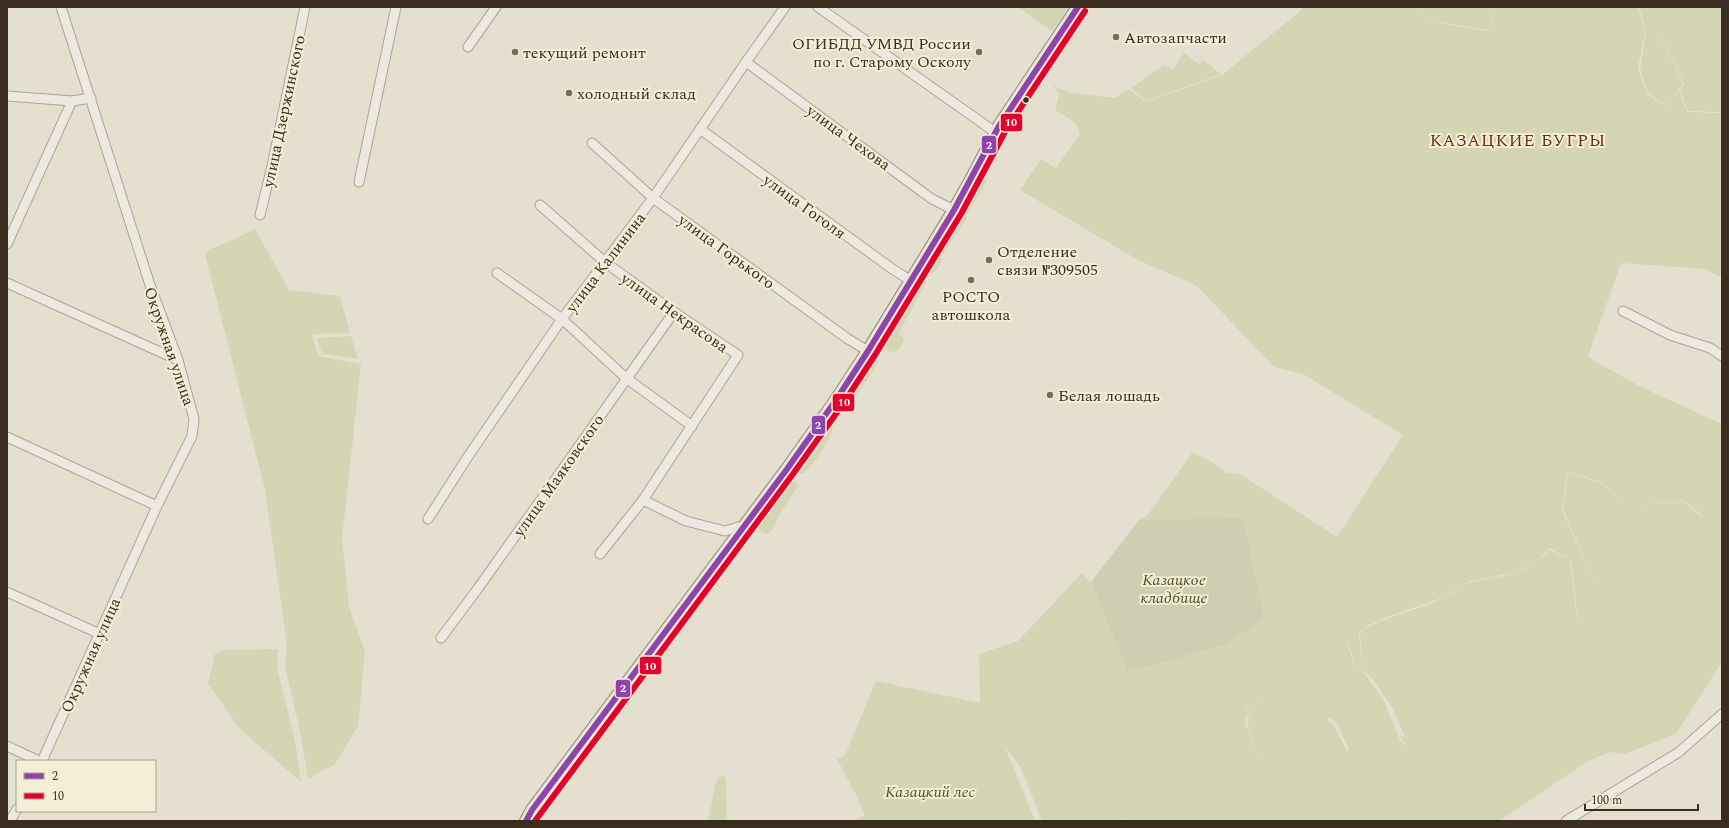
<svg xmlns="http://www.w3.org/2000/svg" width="1729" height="828" font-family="Spectral,serif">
	<rect width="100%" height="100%" fill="#e5dfd0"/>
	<g fill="#d3d5b3" fill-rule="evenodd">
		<polygon points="1018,7 1070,7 1052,31"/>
		<path d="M1305 7H1321L1323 9 1326 7 1334 8 1336 7H1420L1424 15 1445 24 1487 31 1494 17 1485 7H1638L1645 32 1638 68 1647 94 1665 106 1679 90 1687 112 1722 113V278L1705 269 1621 263 1588 357 1641 387 1722 424V651L1721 654 1722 662 1676 734 1624 754 1610 752 1588 761 1499 821H1122L1123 816 1121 821H1042L1020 766 1005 747 1035 821H853L865 816 855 793 837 759 845 755 876 681 980 703 979 654 1018 641 1082 573 1091 582 1127 670 1140 669 1224 645 1243 518 1139 520 1147 516 1192 453 1209 460 1226 473 1240 474 1337 537 1403 435 1303 374 1274 367 1197 286 1138 260 1020 190 1041 159 1056 168 1080 134 1076 123 1055 110 1059 95 1053 86 1071 93 1116 98 1129 89 1146 102 1222 75ZM1567 472 1602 482 1625 506 1685 501 1703 516 1693 527 1702 517 1684 502 1625 506 1601 483 1568 473 1563 509 1603 601 1562 510ZM1549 548 1571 560 1577 612 1586 625 1576 613 1570 560 1549 550C1521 580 1507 573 1472 582 1462 584 1454 593 1445 597 1418 611 1386 615 1360 632L1362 658 1372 678 1392 707 1405 737 1400 735 1402 740 1412 751 1400 740 1385 703 1364 672 1353 663 1350 652 1343 635 1351 651 1354 663 1372 678 1361 657 1359 632 1369 625 1387 617 1444 597 1470 581 1518 572 1536 562ZM1264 690 1248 718V725L1264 771 1247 725 1245 731 1247 701V718ZM1327 717 1336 721 1350 752 1348 749V753L1332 723H1329Z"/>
		<polygon points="1421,7 1485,7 1493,17 1487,30 1445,23 1424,15"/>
		<polygon points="1639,7 1722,7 1722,112 1688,111 1680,89 1684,85 1677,66 1651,23 1676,66 1683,84 1665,105 1648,93 1640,69 1646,31"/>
		<polygon points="1184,53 1199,64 1203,60 1221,74 1146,101 1131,88 1164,65 1173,69"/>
		<path d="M981 177 987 181 969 211 965 221 941 257C942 264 938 271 931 274L926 268 927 264Z"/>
		<polygon points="255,229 289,290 340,296 350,333 312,334 318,356 361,364 342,539 349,607 365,651 358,726 335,764 308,779 301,736 285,666 287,644 265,490 205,254 210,249 229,242"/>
		<polygon points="919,278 926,281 925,285 898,334 904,338 903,343 897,351 890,352 883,347 881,341"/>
		<polygon points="351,336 358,359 322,354 317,338"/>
		<path d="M875 358 878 361 876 366 854 398 846 400 833 419C838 432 813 465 804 473H799L797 470V462L865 362Z"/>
		<polygon points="792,481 799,485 779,515 775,526 770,532 767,534 760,531 759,526"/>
		<polygon points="278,649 277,667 295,741 301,782 240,729 208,684 215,654 223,650"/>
		<polygon points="721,775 726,778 727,821 708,821 716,782"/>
	</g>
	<polygon fill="#ceceb2" points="1243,518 1264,618 1224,645 1140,669 1127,670 1091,582 1139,520"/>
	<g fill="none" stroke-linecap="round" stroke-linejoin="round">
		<g stroke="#aba498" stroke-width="11">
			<g id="minor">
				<polyline points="818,7 995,132"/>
				<polyline points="468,47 496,7"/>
				<polyline points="746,62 932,199 954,210"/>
				<polyline points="7,96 72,101 91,98"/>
				<polyline points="700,129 891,268 911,281"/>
				<polyline points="592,143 653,198 848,339 868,351"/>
				<polyline points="359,182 396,7"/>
				<polyline points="540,205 606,263 674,312 738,355 643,500 600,554"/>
				<polyline points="260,215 272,166 305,7"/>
				<polyline points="7,244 72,101"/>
				<polyline points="497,273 562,319 626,378 692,426"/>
				<polyline points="7,283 178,360"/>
				<polyline points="1623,311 1670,335 1710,348 1722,356"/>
				<polyline points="7,437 157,506"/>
				<polyline points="643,500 686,521 725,531 745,525"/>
				<polyline points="428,519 467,458 562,319 653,198 746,62 785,7"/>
				<polyline points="7,592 100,634"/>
				<polyline points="441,638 479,587 674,312"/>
				<polyline points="7,746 39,761"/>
				<polyline points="42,761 157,506 192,436 194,419 178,360 150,285 61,7"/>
				<polyline points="10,821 17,809"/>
				<polyline points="1566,821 1679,752 1722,714"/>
			</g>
		</g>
		<g stroke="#90897f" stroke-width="14">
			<polyline id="major" points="526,821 532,810 787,469 836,400 868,351 954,210 972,178 999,126 1078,7"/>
		</g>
		<use href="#minor" stroke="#ede9e1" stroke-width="9"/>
		<use href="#major" stroke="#e4e0d3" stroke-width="12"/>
		<g stroke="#f5edd6" stroke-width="9">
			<polyline id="bus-1" points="526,821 532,810 787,469 836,400 868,351 954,210 999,126 1078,7"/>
		</g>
		<g stroke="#f5edd6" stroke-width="9">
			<polyline id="bus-2" points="535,821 793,474 843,404 875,355 961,214 1006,130 1085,11"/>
		</g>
		<use href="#bus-1" stroke="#8e44ad" stroke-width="6"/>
		<use href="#bus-2" stroke="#e4002b" stroke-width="6"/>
	</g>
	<g fill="#766b5e" stroke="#f5edd6" stroke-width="1.5">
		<circle cx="1116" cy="37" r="4"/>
		<circle cx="515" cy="52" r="4"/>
		<circle cx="979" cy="52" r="4"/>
		<circle cx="569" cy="93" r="4"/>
		<circle cx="989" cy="260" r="4"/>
		<circle cx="971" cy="280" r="4"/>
		<circle cx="1050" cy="395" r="4"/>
	</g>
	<circle fill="#3a2d20" stroke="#f5edd6" stroke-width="1.5" cx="1026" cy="100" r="3.5"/>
	<g text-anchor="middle" stroke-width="4" stroke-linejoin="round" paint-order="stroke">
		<g font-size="16" fill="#3a2d20" stroke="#f5edd6" text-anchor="start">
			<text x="1124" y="43">Автозапчасти</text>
			<text x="971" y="49" text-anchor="end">ОГИБДД УМВД России<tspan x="971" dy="18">по г. Старому Осколу</tspan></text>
			<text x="523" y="58">текущий ремонт</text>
			<text x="577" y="99">холодный склад</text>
			<text x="997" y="257">Отделение<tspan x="997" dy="18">связи №309505</tspan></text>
			<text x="971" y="302" text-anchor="middle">РОСТО<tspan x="971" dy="18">автошкола</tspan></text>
			<text x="1058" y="401">Белая лошадь</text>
		</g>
		<g font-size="16" fill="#3a2d20" stroke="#f5edd6">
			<text transform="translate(283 111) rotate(-78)" y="6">улица Дзержинского</text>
			<text transform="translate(849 137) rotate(36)" y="6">улица Чехова</text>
			<text transform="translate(805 206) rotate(36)" y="6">улица Гоголя</text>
			<text transform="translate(727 251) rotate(36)" y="6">улица Горького</text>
			<text transform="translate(605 262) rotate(-53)" y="6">улица Калинина</text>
			<text transform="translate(675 312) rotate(35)" y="6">улица Некрасова</text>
			<text transform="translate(170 346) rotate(71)" y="6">Окружная улица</text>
			<text transform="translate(558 475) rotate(-55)" y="6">улица Маяковского</text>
			<text transform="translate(90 655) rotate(-66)" y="6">Окружная улица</text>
		</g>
		<g font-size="16" font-style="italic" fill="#495527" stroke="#f5edd6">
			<text x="1174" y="585">Казацкое<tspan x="1174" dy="18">кладбище</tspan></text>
			<text x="930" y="797">Казацкий лес</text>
		</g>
		<g font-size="17" letter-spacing="1" fill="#653020" stroke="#f5edd6">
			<text x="1518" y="146">КАЗАЦКИЕ БУГРЫ</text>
		</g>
	</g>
	<g stroke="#f5edd6" stroke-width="1.5">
		<rect x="1000" y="113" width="23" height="19" rx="4" fill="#e4002b"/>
		<rect x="981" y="135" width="16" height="19" rx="4" fill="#8e44ad"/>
		<rect x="832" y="393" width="23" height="19" rx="4" fill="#e4002b"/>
		<rect x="811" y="415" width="15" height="20" rx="4" fill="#8e44ad"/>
		<rect x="639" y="656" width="23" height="19" rx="4" fill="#e4002b"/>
		<rect x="615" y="679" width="16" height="19" rx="4" fill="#8e44ad"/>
	</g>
	<g font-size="11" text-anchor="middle" font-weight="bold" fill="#fff">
		<text x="1011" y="126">10</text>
		<text x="989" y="149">2</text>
		<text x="844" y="406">10</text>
		<text x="818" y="429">2</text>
		<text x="650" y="670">10</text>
		<text x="623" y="692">2</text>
	</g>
	<rect width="1729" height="828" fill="none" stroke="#3a2d20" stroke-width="16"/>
	<rect x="16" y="760" width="140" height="52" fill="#f5edd6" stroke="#aaa08d"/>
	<rect x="24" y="773" width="20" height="6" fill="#8e44ad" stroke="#aaa08d"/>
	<text x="52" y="780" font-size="12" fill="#3a2d20">2</text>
	<rect x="24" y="793" width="20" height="6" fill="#e4002b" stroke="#aaa08d"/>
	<text x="52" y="800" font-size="12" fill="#3a2d20">10</text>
	<path d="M1585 804v6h113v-6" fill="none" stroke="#3a2d20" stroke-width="2"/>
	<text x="1591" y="804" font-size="12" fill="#3a2d20" stroke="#f5edd6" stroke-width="3" paint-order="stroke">100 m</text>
</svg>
